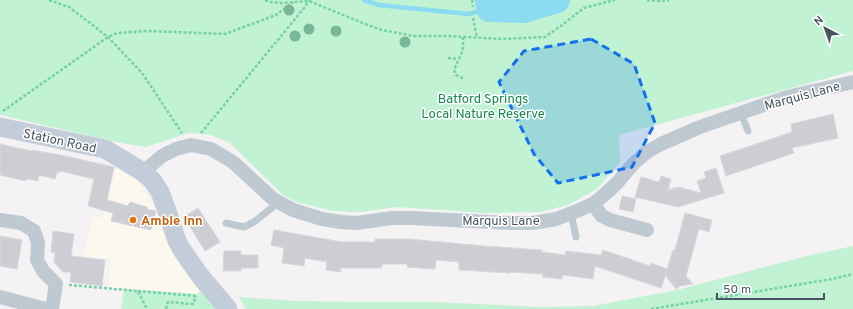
<svg xmlns="http://www.w3.org/2000/svg" width="853" height="309" font-family="Overpass,sans-serif">
	<rect width="100%" height="100%" fill="#f4f2f2"/>
	<polygon fill="#fdf8ed" points="116,166 137,180 155,209 163,232 180,264 200,291 199,294 109,287 111,259 83,257 93,217 103,218"/>
	<g fill="#c0f2d3">
		<polygon points="0,0 853,0 853,71 619,135 620,162 597,189 568,205 539,212 486,213 397,207 360,212 333,211 297,202 283,195 230,143 211,135 189,133 146,147 116,142 0,115"/>
		<polygon points="853,246 853,309 246,309 239,297 296,301 357,302 433,302 540,307 593,306 677,290 811,255"/>
		<polygon points="124,289 198,294 200,291 223,309 121,309"/>
	</g>
	<g fill="none" stroke-linecap="round" stroke-linejoin="round">
		<polyline stroke="#8bdcf1" stroke-width="4.5" points="364,0 379,5 468,14 489,9"/>
		<polyline stroke="#8bdcf1" stroke-width="26" points="488,0 489,9 524,10 557,0"/>
	</g>
	<g fill="#ccced4" stroke="#d6d8dd">
		<polygon points="833,114 838,138 792,148 794,153 726,176 720,156 792,132 791,124"/>
		<polygon points="0,144 31,151 32,150 65,156 114,167 107,200 128,206 130,202 147,207 147,209 156,211 151,230 111,221 113,213 88,206 94,179 60,171 59,173 57,172 55,179 39,175 38,181 26,179 25,181 0,175"/>
		<polygon points="716,168 724,193 678,207 635,197 641,177 659,182 661,176 671,179 668,190 678,187 701,193 697,181 706,178 704,172"/>
		<polygon points="622,196 636,199 633,212 619,209"/>
		<polygon points="198,208 220,242 205,251 184,217"/>
		<polygon points="685,213 712,220 709,232 699,229 686,276 693,284 680,286 676,289 666,276 667,271 661,288 595,266 593,279 563,275 562,279 543,277 543,274 510,272 510,273 459,270 459,262 436,260 435,269 407,267 407,264 382,264 382,268 340,268 341,272 326,270 327,262 305,258 304,266 282,263 284,248 271,245 274,230 342,242 375,242 375,239 408,239 484,246 542,250 542,252 565,255 566,251 601,255 603,250 650,266 651,263 667,269 673,250 675,250"/>
		<polygon points="53,231 74,234 71,256 105,260 102,286 70,282 71,272 63,272 54,262 55,253 51,252"/>
		<polygon points="0,236 22,240 17,269 0,266"/>
		<polygon points="224,251 241,251 241,255 258,255 258,268 241,268 241,271 223,271"/>
	</g>
	<g fill="none" stroke-linecap="round" stroke-linejoin="round">
		<g stroke="#76d2a5" stroke-width="2.5" stroke-dasharray="3 2" stroke-linecap="butt">
			<polyline points="49,0 69,7 108,37 142,73 182,133"/>
			<polyline points="265,0 271,2 281,3 309,1 365,24 382,30 414,36 447,36 502,39 545,37 562,25 584,8 615,0"/>
			<polyline points="472,0 473,7"/>
			<polyline points="647,0 659,1 669,0"/>
			<polyline points="473,18 477,37"/>
			<polyline points="463,37 463,50 454,70 456,75 462,78 464,78"/>
			<polyline points="448,58 458,59"/>
			<polyline points="3,111 108,37 117,33 148,31 225,34 276,15 293,2"/>
			<polyline points="201,133 305,7 309,0"/>
			<polyline points="69,285 138,291 147,309"/>
			<polyline points="138,291 196,296"/>
			<polyline points="166,309 168,302 193,304 196,296"/>
			<polyline points="651,309 832,279 853,274"/>
		</g>
		<g stroke="#bfc9d1" stroke-width="7">
			<polyline points="741,113 748,131"/>
			<polyline points="571,214 576,237"/>
			<polyline points="226,223 244,227 254,222 279,202"/>
		</g>
		<g stroke="#bfc9d1" stroke-width="14">
			<polyline points="143,172 162,156 176,149 191,145 211,149 233,162 273,199 293,210 322,219 341,222 356,223 392,218 411,218 511,223 533,223 556,219 577,211 593,204 603,196 617,183 634,163 647,152 661,144 700,127 787,97 853,82"/>
			<polyline points="593,204 602,216 610,220 647,230"/>
			<polyline points="0,220 21,223 34,231 38,243 37,260 43,271 56,284 52,309"/>
			<polyline points="0,297 46,309"/>
		</g>
		<polyline stroke="#c2cdd9" stroke-width="19" points="0,127 105,149 143,172 153,181 160,192 166,208 177,241 182,250 201,277 228,309"/>
	</g>
	<g fill="#78b797">
		<circle cx="289" cy="10" r="5.5"/>
		<circle cx="309" cy="29" r="5.5"/>
		<circle cx="336" cy="31" r="5.5"/>
		<circle cx="295" cy="36" r="5.5"/>
		<circle cx="405" cy="42" r="5.5"/>
	</g>
	<path fill="#1272ee" fill-opacity="0.2" stroke="#1272ee" stroke-width="3" stroke-dasharray="8 5" stroke-linejoin="round" d="M591 39 634 64 655 123 632 167 558 183 534 154 499 82 524 51Z"/>
	<circle fill="#e8710a" stroke="#fff" stroke-width="1.5" cx="133" cy="220" r="4"/>
	<g text-anchor="middle" stroke-width="3" stroke-linejoin="round" paint-order="stroke">
		<g font-size="13" fill="#485560" stroke="#fff">
			<text transform="translate(802 95) rotate(-15)" y="5">Marquis Lane</text>
			<text transform="translate(60 140) rotate(12)" y="5">Station Road</text>
			<text x="501" y="225">Marquis Lane</text>
		</g>
		<g font-size="13" fill="#13874d" stroke="#fff">
			<text x="483" y="103">Batford Springs<tspan x="483" dy="15">Local Nature Reserve</tspan></text>
		</g>
		<g font-size="13" font-weight="bold" fill="#c56008" stroke="#fff" text-anchor="start">
			<text x="141" y="225">Amble Inn</text>
		</g>
	</g>
	<g transform="translate(825 28) rotate(319)" stroke="#ffffff" stroke-width="3" paint-order="stroke">
	<path d="M0-3L7 15L0 10L-7 15Z" fill="#485560"/>
	<text y="-6" font-size="11" font-weight="bold" text-anchor="middle" fill="#485560">N</text>
	</g>
	<path d="M717 293v6h107v-6" fill="none" stroke="#485560" stroke-width="2"/>
	<text x="723" y="293" font-size="12" fill="#485560" stroke="#ffffff" stroke-width="3" paint-order="stroke">50 m</text>
</svg>
